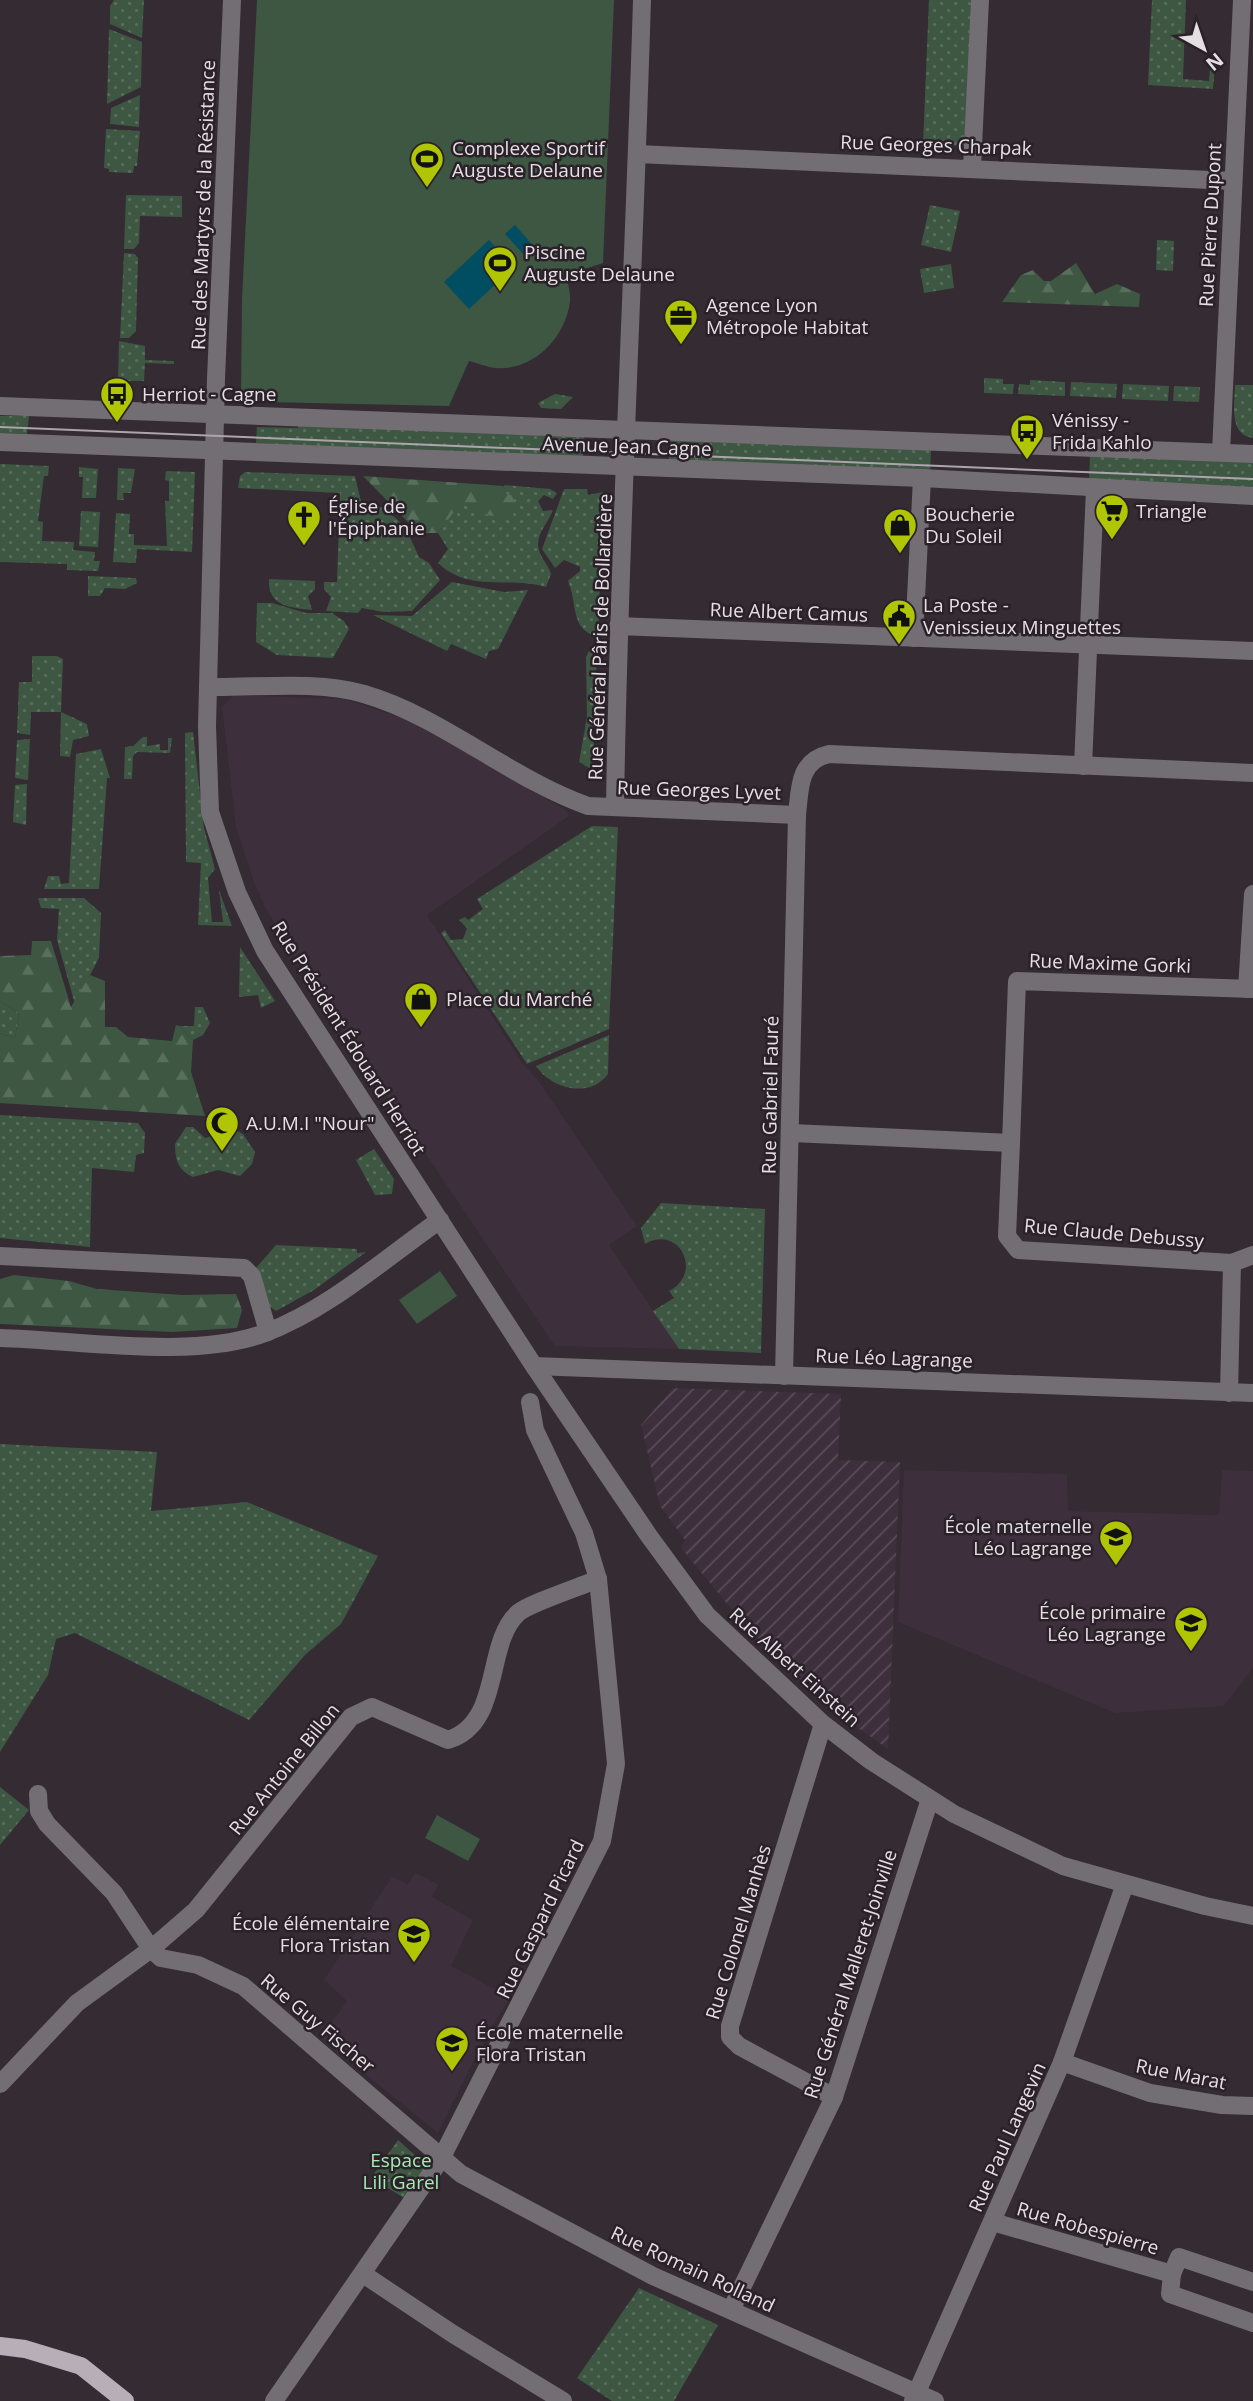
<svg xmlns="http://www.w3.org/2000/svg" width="1253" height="2401" font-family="'Open Sans',sans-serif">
	<defs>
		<pattern id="industrial-furrows" width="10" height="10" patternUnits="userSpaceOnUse" patternTransform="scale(1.75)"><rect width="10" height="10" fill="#3e2f3d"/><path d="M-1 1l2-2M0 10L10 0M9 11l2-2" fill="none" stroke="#5a4d59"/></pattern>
		<pattern id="green-dots" width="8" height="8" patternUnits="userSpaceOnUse" patternTransform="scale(1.75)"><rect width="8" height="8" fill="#3d5742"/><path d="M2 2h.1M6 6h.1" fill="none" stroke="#596f5d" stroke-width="1.8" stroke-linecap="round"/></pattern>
		<pattern id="forest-firs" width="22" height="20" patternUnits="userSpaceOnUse" patternTransform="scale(1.75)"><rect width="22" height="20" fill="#3d5742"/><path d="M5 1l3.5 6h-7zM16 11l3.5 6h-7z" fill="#596f5d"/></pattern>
	</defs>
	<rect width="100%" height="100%" fill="#342b33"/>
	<g fill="#3e2f3d">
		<polygon points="234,695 344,699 417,723 567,811 569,816 427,915 523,1064 538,1080 637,1226 609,1245 679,1349 555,1346 318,994 266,909 255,885 236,827 222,707"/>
		<polygon points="904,1470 1067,1474 1068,1511 1219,1515 1222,1470 1253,1471 1253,1668 1224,1706 1115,1713 898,1622"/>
		<polygon points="415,1873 438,1884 432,1897 473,1920 451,1966 510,1997 485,2038 438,2133 321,2038 347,2001 324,1980 392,1877 408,1884"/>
	</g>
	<polygon fill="url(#industrial-furrows)" points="673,1388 841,1394 838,1460 900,1462 888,1749 837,1713 783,1664 738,1617 681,1548 685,1540 660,1506 641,1425"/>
	<g fill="url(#green-dots)">
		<polygon points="114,0 144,0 142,38 110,24 110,6"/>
		<polygon points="929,0 975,0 968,146 923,144"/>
		<polygon points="1152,0 1186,0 1183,79 1209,81 1211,57 1216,57 1213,89 1148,85"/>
		<polygon points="109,29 142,42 141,87 107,104"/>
		<polygon points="140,95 139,127 110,124 111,108"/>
		<polygon points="106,129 140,131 137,166 134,166 133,173 109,172 109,169 104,168"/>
		<polygon points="126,195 182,196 182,217 140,216 139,243 134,249 124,249"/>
		<polygon points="930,205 960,211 951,252 921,245"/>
		<polygon points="1157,240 1174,241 1173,271 1156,270"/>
		<polygon points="124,253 135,254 138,258 136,331 129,338 120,338"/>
		<polygon points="951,264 954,288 924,293 920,269"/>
		<polygon points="119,341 145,346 145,360 174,361 174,364 145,363 144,381 118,381"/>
		<polygon points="984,378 1003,379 1003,384 1014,384 1013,394 984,393"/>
		<polygon points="1030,380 1065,382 1065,396 1018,394 1019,384 1030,385"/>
		<polygon points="1071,382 1117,384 1116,398 1070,396"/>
		<polygon points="1123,384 1169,386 1168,401 1122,399"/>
		<path d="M1235 385H1253V438C1228 435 1235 403 1235 385Z"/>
		<polygon points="1174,386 1200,387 1199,402 1173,401"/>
		<polygon points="555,394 573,397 561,409 541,408 538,403"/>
		<polygon points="0,416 29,416 27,434 0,433"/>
		<polygon points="298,423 584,434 583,461 256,443 257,427 298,428"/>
		<polygon points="670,438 931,449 930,476 669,465"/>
		<polygon points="1090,455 1253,462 1253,489 1089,482"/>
		<polygon points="0,464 49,466 48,476 44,476 38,521 43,522 42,541 74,542 73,550 95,552 94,561 100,561 98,571 67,570 67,564 0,562"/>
		<polygon points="79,467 98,469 96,498 82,498 83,477 79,477"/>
		<polygon points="118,468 135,469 131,493 123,493 124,500 117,500"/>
		<polygon points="166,471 195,472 192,552 137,549 136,563 113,562 116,513 130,514 129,534 134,534 134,545 167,546 165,501 169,501 169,481 165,480"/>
		<polygon points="245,472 355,476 362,506 367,509 384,507 405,527 419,557 429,563 440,580 412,611 383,612 362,608 358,613 326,611 331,597 324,589 324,582 337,582 340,493 238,488 240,476"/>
		<path d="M505 485 550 489 557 493 553 499 544 495 538 501 543 511 553 510C548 524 533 536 540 553 543 561 549 566 551 574L546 587C510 576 469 593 438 563L448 549 438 533C445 524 452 505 462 501 477 494 494 498 505 485Z"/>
		<path d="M564 489H587L588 495 603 492 598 637C569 629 578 603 568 581L580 571V567L564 560 555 568 542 549Z"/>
		<polygon points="81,511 100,512 98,547 79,546"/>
		<polygon points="88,576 136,578 137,583 125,589 105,588 100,596 88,596"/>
		<path d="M269 579 315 581V589L308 596 312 610C291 608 267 606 269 579Z"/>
		<polygon points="452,582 504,592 528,590 498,649 489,651 486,659 451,644 447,651 373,615 412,616"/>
		<polygon points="257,603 272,603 306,613 332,613 344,621 349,629 333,658 277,655 256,642"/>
		<polygon points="592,645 597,646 593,770 579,762 587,717 586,657"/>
		<polygon points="32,656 57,656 63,659 61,712 87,724 89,736 73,740 70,757 60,756 61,712 31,712 30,735 17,733 19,682 32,682"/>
		<polygon points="193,732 204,828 215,869 208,878 212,922 223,922 219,890 232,926 198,925 201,863 186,862 185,733"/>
		<polygon points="143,737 147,737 147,746 160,744 160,750 168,750 168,738 172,738 170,753 137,752 133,756 132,779 124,779 125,747 133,746"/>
		<polygon points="30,739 28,780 15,778 17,740"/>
		<polygon points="101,749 110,778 107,778 99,889 44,889 48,876 59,876 61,884 69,883 76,754"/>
		<polygon points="27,784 26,825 13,822 15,785"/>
		<polygon points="592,826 618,827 609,1029 527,1064 441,933 445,930 451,940 463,939 467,928 459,920 465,917 468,920 483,909 477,899"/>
		<polygon points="38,898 84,898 101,913 99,958 75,1004 57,940 59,909 41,908"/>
		<polygon points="240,947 275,1001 261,1008 258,995 239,997"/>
		<polygon points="0,1001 19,1013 15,1038 0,1033"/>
		<polygon points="195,1007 203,1007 210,1023 203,1035 193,1040 179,1026 194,1026"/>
		<path d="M609 1035 608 1074C590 1099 551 1089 536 1066Z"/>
		<polygon points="0,1115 138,1123 145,1133 144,1153 136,1155 134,1172 92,1168 90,1247 0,1238"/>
		<path d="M186 1127H193L205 1138 234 1129 243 1134 255 1152 252 1164 240 1176 218 1170 193 1177C178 1170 175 1160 175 1144Z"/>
		<polygon points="374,1149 394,1179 392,1194 375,1195 356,1160"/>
		<path d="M661 1203 765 1209 761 1353 679 1349 653 1311 674 1298 669 1291C704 1273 679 1224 645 1244L641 1228Z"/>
		<polygon points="276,1245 357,1249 357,1253 366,1252 314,1290 276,1311 270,1307 256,1268"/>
		<polygon points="0,1444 157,1452 151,1511 247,1502 378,1556 341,1624 305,1655 249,1720 75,1633 56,1639 48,1675 0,1752"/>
		<polygon points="0,1787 29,1810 0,1845"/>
		<polygon points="398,2140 426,2165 406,2199 371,2178"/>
		<polygon points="639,2288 718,2325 674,2401 612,2401 577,2378"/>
	</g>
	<g fill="url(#forest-firs)">
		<polygon points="1076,263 1095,294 1117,284 1140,294 1139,307 1002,302 1021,275 1033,270 1044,281 1051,281"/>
		<path d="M363 476 504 486 498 492 512 495 515 504 509 515C491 519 476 513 462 501L438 533H427L419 537 410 524Z"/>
		<polygon points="32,941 51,941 71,1007 90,975 105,981 105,1027 116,1027 128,1037 172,1041 176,1025 179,1026 193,1040 191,1072 205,1116 0,1103 0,1033 15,1038 19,1013 0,1001 0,956 31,955"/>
		<polygon points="14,1275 69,1281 97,1289 182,1295 236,1294 242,1310 237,1328 172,1332 0,1324 0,1279"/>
	</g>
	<g fill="#3d5742">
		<path d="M257 0H614L603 263 566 275C568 284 571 294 570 302 565 338 534 371 495 368 487 367 477 363 469 361L449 406 264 402 250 399 241 391 242 299Z"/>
		<polygon points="440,1271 457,1296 417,1324 399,1300"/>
		<polygon points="437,1815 480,1839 468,1861 425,1838"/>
	</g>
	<g fill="#014d62">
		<polygon points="515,225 535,248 526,257 505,234"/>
		<polygon points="489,240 514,267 469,309 444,282"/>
	</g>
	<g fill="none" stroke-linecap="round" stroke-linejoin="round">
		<g stroke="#736e73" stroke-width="18">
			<polyline points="232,0 216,379 207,726 210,812 237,892 265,951 534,1366 649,1536 707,1615 823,1724 871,1761 954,1814 1063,1866 1205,1906 1253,1916"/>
			<polyline points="637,154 1233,181"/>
			<polyline points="972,167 980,0"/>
			<polyline points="0,406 1253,454"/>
			<polyline points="0,442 922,478 1253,496"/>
			<polyline points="1221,452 1242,0"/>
			<polyline points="618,626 1253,651"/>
			<polyline points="914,638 922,478"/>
			<path d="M208 687C258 688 315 680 364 694 443 717 509 778 588 806L797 815"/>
			<polyline points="1083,766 1095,489"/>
			<path d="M615 807C619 538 634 269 642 0"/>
			<polyline points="1247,989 1253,894"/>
			<polyline points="792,1133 1011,1143 1017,981 1253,989"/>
			<polyline points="1011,1143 1007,1236 1018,1250 1232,1263 1253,1255"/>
			<polyline points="0,1256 244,1268 252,1276 268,1332"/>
			<path d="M0 1338C79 1340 192 1360 265 1333 329 1309 384 1259 440 1220"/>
			<polyline points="534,1366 1253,1393"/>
			<path d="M784 1376 797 815C800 789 798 761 829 754L1253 773"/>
			<polyline points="1229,1393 1232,1263"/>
			<polyline points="823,1724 730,2026 730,2037 739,2046 834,2097"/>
			<polyline points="38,1794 39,1811 47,1824 114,1893 151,1949 161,1958 198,1965 243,1986 461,2174 653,2276 935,2401"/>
			<polyline points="1062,2062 1150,2093 1222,2105 1253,2106"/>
			<path d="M0 2084 77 2003 151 1949 196 1910 351 1717 372 1707 448 1740C503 1723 484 1644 518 1613 530 1603 580 1587 598 1579"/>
			<polyline points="993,2222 1172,2274"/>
			<polyline points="363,2274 453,2334 563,2401"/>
			<polyline points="1253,2282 1179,2257 1172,2274 1170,2294 1253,2323"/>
			<polyline points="731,2310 834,2097 930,1799"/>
			<polyline points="274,2401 441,2159 602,1841 616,1764 598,1579 584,1533 535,1430 530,1402"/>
			<polyline points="913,2401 1062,2062 1125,1884"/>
		</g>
		<polyline stroke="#b7aeb7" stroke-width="18" points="0,2346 25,2349 81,2366 125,2401"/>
		<polyline stroke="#aca5ab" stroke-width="2" points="0,427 1253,479"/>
	</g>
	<defs>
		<g id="stadium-pin" transform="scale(1.75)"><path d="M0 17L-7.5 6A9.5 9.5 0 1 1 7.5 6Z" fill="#b0c503" stroke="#2a2129"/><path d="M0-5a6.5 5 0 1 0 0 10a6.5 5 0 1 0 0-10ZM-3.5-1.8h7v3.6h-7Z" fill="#111"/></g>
		<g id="office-pin" transform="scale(1.75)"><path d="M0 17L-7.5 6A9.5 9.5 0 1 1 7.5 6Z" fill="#b0c503" stroke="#2a2129"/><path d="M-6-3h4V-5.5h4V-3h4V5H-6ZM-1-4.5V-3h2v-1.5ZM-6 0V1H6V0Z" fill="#111"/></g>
		<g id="bus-pin" transform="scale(1.75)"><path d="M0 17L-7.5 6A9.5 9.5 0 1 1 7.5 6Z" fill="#b0c503" stroke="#2a2129"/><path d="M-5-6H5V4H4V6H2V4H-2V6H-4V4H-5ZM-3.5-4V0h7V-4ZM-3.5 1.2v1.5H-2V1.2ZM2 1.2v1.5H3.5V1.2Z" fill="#111"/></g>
		<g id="supermarket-pin" transform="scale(1.75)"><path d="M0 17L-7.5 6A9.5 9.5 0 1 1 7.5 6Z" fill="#b0c503" stroke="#2a2129"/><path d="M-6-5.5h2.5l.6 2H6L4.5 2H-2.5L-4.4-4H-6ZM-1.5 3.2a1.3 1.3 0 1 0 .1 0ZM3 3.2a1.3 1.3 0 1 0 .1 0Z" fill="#111"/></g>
		<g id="church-pin" transform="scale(1.75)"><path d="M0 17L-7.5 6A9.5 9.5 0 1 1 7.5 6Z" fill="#b0c503" stroke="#2a2129"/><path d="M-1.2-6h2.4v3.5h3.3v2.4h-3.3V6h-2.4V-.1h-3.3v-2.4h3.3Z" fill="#111"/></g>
		<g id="shop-pin" transform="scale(1.75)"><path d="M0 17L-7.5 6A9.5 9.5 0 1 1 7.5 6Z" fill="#b0c503" stroke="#2a2129"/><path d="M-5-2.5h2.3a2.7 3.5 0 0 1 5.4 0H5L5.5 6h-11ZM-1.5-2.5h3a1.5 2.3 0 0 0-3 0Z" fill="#111"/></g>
		<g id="civic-pin" transform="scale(1.75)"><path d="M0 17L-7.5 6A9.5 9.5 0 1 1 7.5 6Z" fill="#b0c503" stroke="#2a2129"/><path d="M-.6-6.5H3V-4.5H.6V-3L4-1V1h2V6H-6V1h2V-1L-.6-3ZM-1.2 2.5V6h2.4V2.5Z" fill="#111"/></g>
		<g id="mosque-pin" transform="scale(1.75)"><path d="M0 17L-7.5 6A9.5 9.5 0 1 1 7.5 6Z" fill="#b0c503" stroke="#2a2129"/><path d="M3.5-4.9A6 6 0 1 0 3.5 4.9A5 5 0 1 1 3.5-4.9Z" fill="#111"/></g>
		<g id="school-pin" transform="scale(1.75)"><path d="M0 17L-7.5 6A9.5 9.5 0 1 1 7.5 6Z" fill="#b0c503" stroke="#2a2129"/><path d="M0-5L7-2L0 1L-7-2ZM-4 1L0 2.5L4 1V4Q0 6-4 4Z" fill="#111"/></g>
	</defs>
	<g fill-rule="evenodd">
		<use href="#stadium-pin" x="427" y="159"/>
		<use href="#stadium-pin" x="500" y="263"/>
		<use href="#office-pin" x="681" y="316"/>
		<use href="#bus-pin" x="117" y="394"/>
		<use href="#bus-pin" x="1027" y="431"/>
		<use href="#supermarket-pin" x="1112" y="511"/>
		<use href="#church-pin" x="304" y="517"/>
		<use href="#shop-pin" x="900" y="525"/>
		<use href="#civic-pin" x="899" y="616"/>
		<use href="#shop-pin" x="421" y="999"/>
		<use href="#mosque-pin" x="222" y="1123"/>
		<use href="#school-pin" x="1116" y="1537"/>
		<use href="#school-pin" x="1191" y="1623"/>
		<use href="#school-pin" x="414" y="1934"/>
		<use href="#school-pin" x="452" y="2043"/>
	</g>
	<g text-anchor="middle" stroke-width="5" stroke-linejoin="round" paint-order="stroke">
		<g font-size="19" fill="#e5dfe4" stroke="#2a2129">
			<text transform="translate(936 145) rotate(2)" y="7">Rue Georges Charpak</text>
			<text transform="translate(203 205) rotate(-88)" y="7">Rue des Martyrs de la Résistance</text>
			<text transform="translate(1210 225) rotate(-87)" y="7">Rue Pierre Dupont</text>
			<text transform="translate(627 446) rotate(2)" y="7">Avenue Jean Cagne</text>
			<text transform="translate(789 612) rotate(2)" y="7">Rue Albert Camus</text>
			<text transform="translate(600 637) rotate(-88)" y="7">Rue Général Pâris de Bollardière</text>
			<text transform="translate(699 790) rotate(2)" y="7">Rue Georges Lyvet</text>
			<text transform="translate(1110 963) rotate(2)" y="7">Rue Maxime Gorki</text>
			<text transform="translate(349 1038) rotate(58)" y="7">Rue Président Édouard Herriot</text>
			<text transform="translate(770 1095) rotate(-89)" y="7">Rue Gabriel Fauré</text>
			<text transform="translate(1114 1233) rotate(5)" y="7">Rue Claude Debussy</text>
			<text transform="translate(894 1358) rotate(2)" y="7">Rue Léo Lagrange</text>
			<text transform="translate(795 1667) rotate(42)" y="7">Rue Albert Einstein</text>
			<text transform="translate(284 1769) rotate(-51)" y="7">Rue Antoine Billon</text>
			<text transform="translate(540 1919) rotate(-64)" y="7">Rue Gaspard Picard</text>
			<text transform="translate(738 1932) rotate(-73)" y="7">Rue Colonel Manhès</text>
			<text transform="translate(850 1974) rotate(-72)" y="7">Rue Général Malleret-Joinville</text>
			<text transform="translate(318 2023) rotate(40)" y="7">Rue Guy Fischer</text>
			<text transform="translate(1181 2074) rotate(11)" y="7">Rue Marat</text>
			<text transform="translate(1007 2137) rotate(-66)" y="7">Rue Paul Langevin</text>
			<text transform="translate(1088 2228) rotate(16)" y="7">Rue Robespierre</text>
			<text transform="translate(693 2269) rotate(25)" y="7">Rue Romain Rolland</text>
		</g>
		<g font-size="19" fill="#e5dfe4" stroke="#2a2129" text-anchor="start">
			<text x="452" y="155">Complexe Sportif<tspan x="452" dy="22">Auguste Delaune</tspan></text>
			<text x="524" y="259">Piscine<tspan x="524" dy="22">Auguste Delaune</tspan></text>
			<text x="706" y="312">Agence Lyon<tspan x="706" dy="22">Métropole Habitat</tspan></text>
			<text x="142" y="401">Herriot - Cagne</text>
			<text x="1052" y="427">Vénissy -<tspan x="1052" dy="22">Frida Kahlo</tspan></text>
			<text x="328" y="513">Église de<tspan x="328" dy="22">l'Épiphanie</tspan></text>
			<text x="1136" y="518">Triangle</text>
			<text x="925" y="521">Boucherie<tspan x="925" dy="22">Du Soleil</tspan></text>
			<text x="923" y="612">La Poste -<tspan x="923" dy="22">Venissieux Minguettes</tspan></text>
			<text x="446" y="1006">Place du Marché</text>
			<text x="246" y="1130">A.U.M.I "Nour"</text>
			<text x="1092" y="1533" text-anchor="end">École maternelle<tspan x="1092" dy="22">Léo Lagrange</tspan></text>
			<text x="1166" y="1619" text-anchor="end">École primaire<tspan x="1166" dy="22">Léo Lagrange</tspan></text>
			<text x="390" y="1930" text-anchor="end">École élémentaire<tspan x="390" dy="22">Flora Tristan</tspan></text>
			<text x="476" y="2039">École maternelle<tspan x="476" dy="22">Flora Tristan</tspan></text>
		</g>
		<g font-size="19" fill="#a5ebb3" stroke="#2a2129">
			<text x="401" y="2167">Espace<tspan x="401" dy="22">Lili Garel</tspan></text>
		</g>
	</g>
	<g transform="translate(1204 49) rotate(140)" stroke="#2a2129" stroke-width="5" paint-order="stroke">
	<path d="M0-5L12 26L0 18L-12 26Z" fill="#e5dfe4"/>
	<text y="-10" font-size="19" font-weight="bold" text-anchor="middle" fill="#e5dfe4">N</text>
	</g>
</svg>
